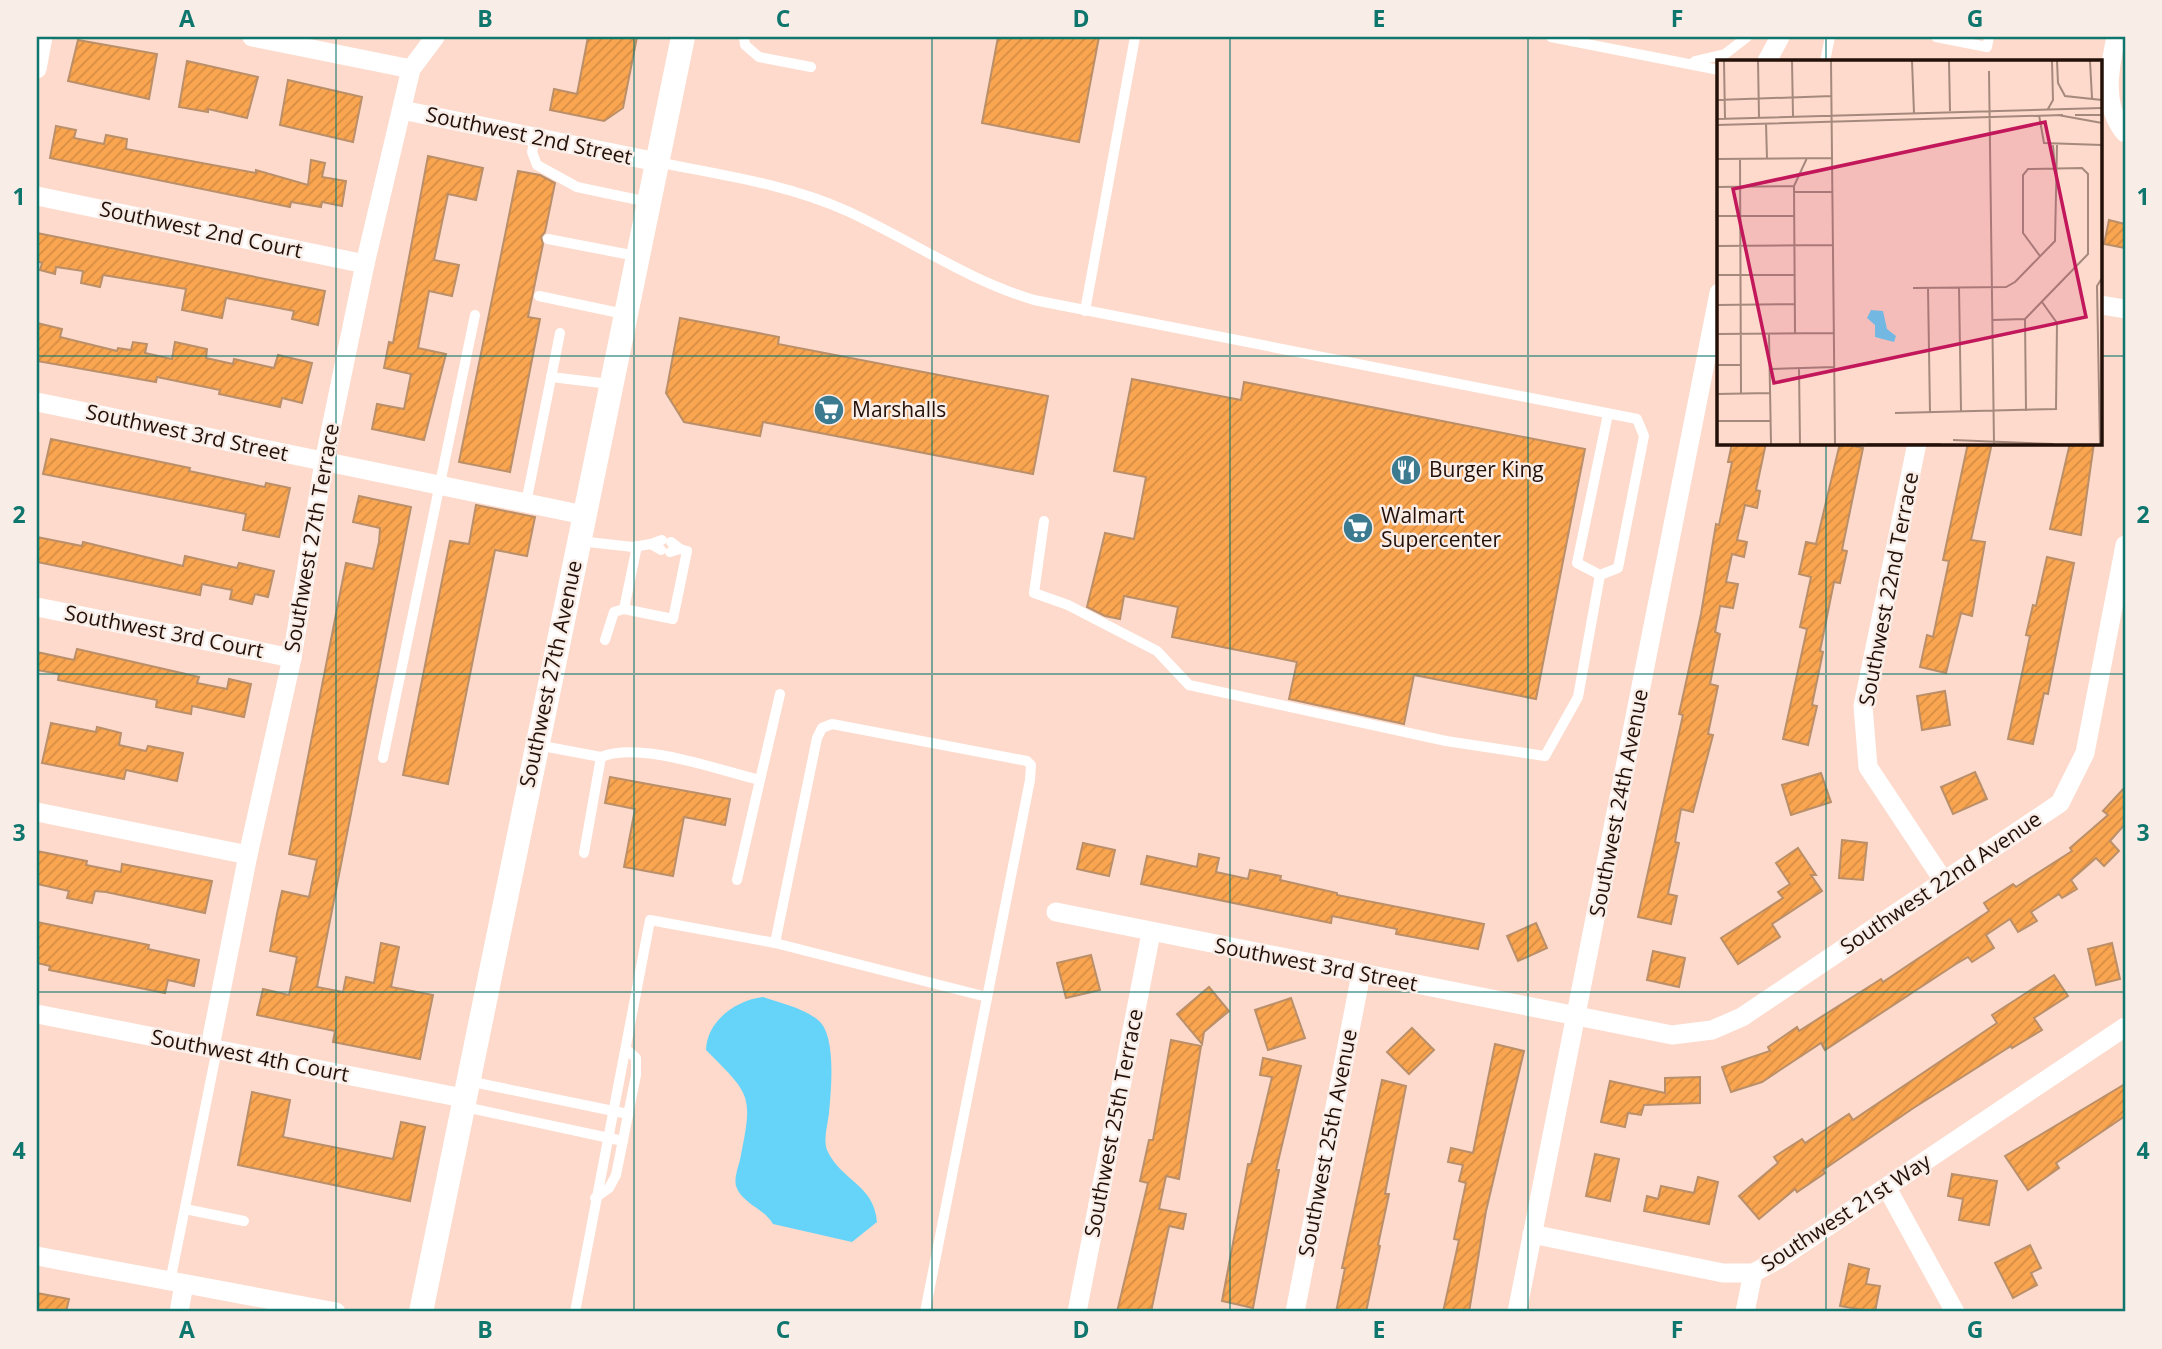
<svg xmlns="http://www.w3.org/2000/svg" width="2162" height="1349" font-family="'Open Sans',sans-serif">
	<defs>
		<pattern id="building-hatch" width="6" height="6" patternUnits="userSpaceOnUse" patternTransform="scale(1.75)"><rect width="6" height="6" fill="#faa550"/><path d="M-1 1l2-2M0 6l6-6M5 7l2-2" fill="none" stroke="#d68d44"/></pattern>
	</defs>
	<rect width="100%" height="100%" fill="#fddacb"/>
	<path fill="#66d4f9" d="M763 997C780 1003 808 1009 821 1023 836 1041 831 1091 829 1113 828 1123 823 1140 827 1150 841 1181 874 1184 877 1222L852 1242 773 1224C764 1208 742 1204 736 1186 734 1179 738 1167 740 1160 753 1095 752 1096 706 1050 707 1020 737 1000 763 997Z"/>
	<g fill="url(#building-hatch)" stroke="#ba8f69" stroke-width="2">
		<polygon points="588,37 637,37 623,108 604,121 550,110 554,89 577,94"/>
		<polygon points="998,37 1099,37 1079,142 982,123"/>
		<polygon points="78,40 157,54 149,99 68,81"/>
		<polygon points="187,61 258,77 247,118 208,109 208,112 179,107"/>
		<polygon points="288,80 362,97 353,142 280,125"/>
		<polygon points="56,126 76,130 74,138 104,144 106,135 127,139 126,149 256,173 256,170 308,185 311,160 325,163 322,177 346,181 342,206 322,202 321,207 291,202 290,207 50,158"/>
		<polygon points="428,156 483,168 476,200 448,194 434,260 459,265 452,296 429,291 418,348 446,354 424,440 372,429 377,404 404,409 411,374 384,368 389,342 393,343"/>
		<polygon points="518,171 540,175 555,183 545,232 541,237 543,244 528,317 540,319 510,472 459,462"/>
		<polygon points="2109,220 2125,224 2125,248 2104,244"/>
		<polygon points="37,233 325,291 318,325 292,319 294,311 226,298 222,318 182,310 186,289 103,275 100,287 81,283 83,271 56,267 55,274 40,270 42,263 37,261"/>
		<polygon points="680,318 779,337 778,344 1048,396 1033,474 763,422 760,436 684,422 666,393"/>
		<polygon points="37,323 62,329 60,337 117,351 118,348 131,350 133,342 147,344 145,353 172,359 175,342 207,349 206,358 233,364 234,359 274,368 278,355 312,363 302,403 282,398 280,407 219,394 220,390 157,377 156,382 37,361"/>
		<polygon points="1132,379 1241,400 1244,382 1585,449 1536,699 1414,675 1404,724 1289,699 1297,662 1172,637 1178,607 1124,596 1120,619 1105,616 1087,607 1105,533 1134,539 1146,477 1114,471"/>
		<polygon points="51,439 190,468 189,471 265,487 266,483 290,488 279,537 243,530 246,514 43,474"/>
		<polygon points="1732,443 1766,443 1756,490 1760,491 1757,508 1745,505 1737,540 1747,542 1744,557 1732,554 1726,582 1738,584 1733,608 1720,606 1715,632 1720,634 1710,684 1718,686 1708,734 1713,735 1693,812 1681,809 1675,842 1679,843 1668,894 1677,896 1671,924 1638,917 1683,715 1679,714 1701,614 1716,524 1719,525 1732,462 1728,462"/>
		<polygon points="1840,443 1863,448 1842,550 1847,551 1840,583 1834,582 1820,651 1823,652 1812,705 1817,706 1808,745 1783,739 1807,629 1800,627 1811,577 1799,574 1806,542 1816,544"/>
		<polygon points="1968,443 1992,443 1971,540 1985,542 1972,616 1961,613 1946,673 1920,667 1927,635 1933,637 1949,561 1943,560"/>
		<polygon points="2070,443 2094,443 2081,535 2050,529"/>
		<polygon points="359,496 411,507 317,987 343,992 346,977 374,983 381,943 399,947 391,987 433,995 420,1059 333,1042 335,1031 257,1015 263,989 289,995 297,957 270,951 277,914 282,891 309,897 317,860 289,854 346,563 373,569 379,542 380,528 353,522"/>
		<polygon points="476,505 535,517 527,556 495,550 448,784 403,775 450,541 469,544"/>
		<polygon points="37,537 82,546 83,542 183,566 185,556 237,568 239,563 274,571 268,597 255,594 252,604 230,599 232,590 202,584 200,595 37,562"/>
		<polygon points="2047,557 2074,563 2048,694 2044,693 2033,744 2008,739 2030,636 2026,635 2033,605 2036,606"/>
		<polygon points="77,649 199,677 197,683 227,689 229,679 251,684 244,717 192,706 191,714 156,707 157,700 58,680 59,674 37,670 37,652 74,660"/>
		<polygon points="1945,691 1950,725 1922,730 1917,696"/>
		<polygon points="51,723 96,732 97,727 121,733 119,745 146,751 148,746 183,753 177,781 126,770 124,779 42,763"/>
		<polygon points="1975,772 1987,799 1953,814 1941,787"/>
		<polygon points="1821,773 1831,802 1791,815 1782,785"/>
		<polygon points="610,777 730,799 725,825 684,817 673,876 624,867 635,809 605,803"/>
		<polygon points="2125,787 2125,824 2110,841 2119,851 2104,866 2096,858 2071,880 2077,889 2062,898 2059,894 2031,912 2037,921 2018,932 2010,919 1986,935 1994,948 1972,962 1968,957 1956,964 1825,1050 1821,1043 1762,1082 1731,1092 1722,1067 1770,1051 1768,1047 1797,1027 1799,1031 1881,979 1883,982 1989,911 1984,903 2013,884 2016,887 2072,851 2070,848 2108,815 2103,811"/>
		<polygon points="1842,840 1867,843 1863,880 1839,878"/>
		<polygon points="1083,843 1115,850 1109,876 1077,869"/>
		<polygon points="1798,848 1816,875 1811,875 1822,891 1772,924 1780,937 1738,964 1721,938 1783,898 1778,892 1790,884 1776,863"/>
		<polygon points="37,851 87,861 86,865 121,872 122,864 212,881 205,913 106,892 95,891 92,903 67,898 69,891 37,884"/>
		<polygon points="1199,854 1219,858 1216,872 1248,879 1250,870 1281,876 1280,880 1337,893 1337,895 1484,924 1478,949 1396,934 1397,929 1332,916 1331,923 1141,884 1147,856 1197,867"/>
		<polygon points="37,922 149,945 148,949 199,960 194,986 168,980 165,993 49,970 50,966 37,963"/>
		<polygon points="1536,923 1547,948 1518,961 1507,936"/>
		<polygon points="2112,943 2120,979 2096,985 2088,949"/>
		<polygon points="1653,951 1685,958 1679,987 1647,980"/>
		<polygon points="1091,955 1100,990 1066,998 1057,963"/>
		<polygon points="2054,975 2068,996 2034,1018 2042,1030 2012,1048 2011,1046 1912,1109 1823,1170 1825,1173 1797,1192 1795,1189 1759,1219 1739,1196 1778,1163 1774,1157 1802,1139 1805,1143 1849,1114 1853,1120 1997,1023 1992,1015"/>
		<polygon points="1209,987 1229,1011 1204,1032 1202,1044 1177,1014"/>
		<polygon points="1291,998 1305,1038 1268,1050 1255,1010"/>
		<polygon points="1412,1028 1434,1050 1409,1074 1387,1052"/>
		<polygon points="1171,1040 1201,1046 1179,1179 1166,1176 1159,1209 1186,1214 1183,1229 1169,1226 1151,1312 1117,1312 1148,1183 1140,1181 1149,1140 1153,1140"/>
		<polygon points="1495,1044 1524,1051 1486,1211 1469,1312 1443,1312 1459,1240 1454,1239 1466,1183 1459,1181 1463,1165 1448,1162 1451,1148 1473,1153"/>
		<polygon points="1263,1058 1301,1066 1276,1170 1279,1170 1253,1308 1222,1301 1248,1164 1251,1164 1272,1077 1260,1075"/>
		<polygon points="1700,1077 1700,1103 1644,1105 1641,1115 1628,1113 1625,1127 1601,1122 1610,1081 1665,1093 1665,1078"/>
		<polygon points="1382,1080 1406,1086 1385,1194 1389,1194 1378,1245 1380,1246 1366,1312 1336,1312 1345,1268 1342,1268"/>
		<polygon points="2125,1084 2125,1116 2056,1163 2059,1168 2028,1190 2005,1156"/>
		<polygon points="252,1092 290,1100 283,1137 393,1159 401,1122 425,1127 410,1201 238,1165"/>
		<polygon points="1595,1154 1619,1159 1610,1201 1586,1196"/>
		<polygon points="1952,1174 1997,1181 1989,1225 1959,1220 1963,1199 1948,1196"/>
		<polygon points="1698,1177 1718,1182 1709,1224 1644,1211 1647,1196 1658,1199 1661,1186 1694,1193"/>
		<polygon points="2030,1245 2041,1268 2031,1273 2037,1285 2013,1298 1995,1263"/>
		<polygon points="1849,1264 1869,1269 1866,1284 1880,1286 1875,1312 1840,1306"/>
		<polygon points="37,1293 69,1299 66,1312 37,1312"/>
	</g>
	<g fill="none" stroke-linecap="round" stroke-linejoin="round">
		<g stroke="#fff" stroke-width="10">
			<polyline points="744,37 745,45 759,57 811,67"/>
			<polyline points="1551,37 1719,70"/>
			<polyline points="1936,37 1987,47 1989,37"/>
			<polyline points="1695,61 1725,54 1747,37"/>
			<polyline points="1825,61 1830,37"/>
			<polyline points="535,137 532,152 537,165 577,187 648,202"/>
			<path d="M657 162C721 175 788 184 847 211 911 240 967 280 1034 300L1637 419 1644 436 1618 568 1600 575 1578 697 1545 756 1446 741 1189 685 1157 651 1068 605 1034 593 1044 521"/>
			<polyline points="548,239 636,256"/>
			<polyline points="539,296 624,314"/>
			<polyline points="1085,311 1135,37"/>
			<polyline points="551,377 610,384"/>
			<polyline points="526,503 560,333"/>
			<polyline points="579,541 633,547 651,544"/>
			<polyline points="637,546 624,609 673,619 687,551 680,549"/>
			<polyline points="661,550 651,544 662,540"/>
			<polyline points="670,552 680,549 671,542"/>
			<polyline points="1600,575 1577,563 1608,414"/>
			<polyline points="605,640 614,612 624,609"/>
			<polyline points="537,745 601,757 584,853"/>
			<path d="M601 757C641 741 717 770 760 780L780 694"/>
			<polyline points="383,758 475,315"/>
			<polyline points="737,880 760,780"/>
			<polyline points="468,1081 628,1114"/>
			<polyline points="465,1107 623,1141"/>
			<polyline points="595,1198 609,1188 616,1175 636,1075 636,1058 626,1049"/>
			<polyline points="185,1209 244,1221"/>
			<polyline points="170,1282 217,1049"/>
			<polyline points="575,1312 650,920 775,943"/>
			<polyline points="925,1312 1030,780 1031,765 1027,761 832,724 822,728 817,738 775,943 987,997"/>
		</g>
		<g stroke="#fff" stroke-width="19">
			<polyline points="252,37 411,69"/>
			<path d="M2116 37C2109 70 2102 105 2125 133"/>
			<polyline points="1767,61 1780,37"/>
			<polyline points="37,69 43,37"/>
			<polyline points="402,110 657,162"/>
			<polyline points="37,196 365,264"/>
			<polyline points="2101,305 2125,309"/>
			<polyline points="37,402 584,515"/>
			<polyline points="1917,443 1863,706 1868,767 1943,880"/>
			<polyline points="37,607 292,658"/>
			<polyline points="37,812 248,855"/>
			<polyline points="1056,912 1672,1035 1712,1030 1742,1017 2060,803 2085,753 2125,545"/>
			<polyline points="37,1014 463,1098"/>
			<polyline points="210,1047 248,855 292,658 324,462 365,264 411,69 435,37"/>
			<polyline points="1887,1188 1955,1312"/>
			<polyline points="1532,1234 1723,1273 1753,1273 1779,1259 2125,1027"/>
			<polyline points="37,1256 336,1312"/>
			<polyline points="179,1312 184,1284"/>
			<polyline points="1077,1312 1151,933"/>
			<polyline points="1295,1312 1361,974"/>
			<polyline points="1517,1312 1719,293"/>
			<polyline points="1745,1312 1753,1273"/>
		</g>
		<polyline stroke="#fff" stroke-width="24" points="421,1312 683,37"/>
	</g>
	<path fill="none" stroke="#0f766e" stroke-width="2" stroke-opacity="0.55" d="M336 37V1312M634 37V1312M932 37V1312M1230 37V1312M1528 37V1312M1826 37V61M37 356H1719M2101 356H2125M1826 443V1312M37 674H2125M37 992H2125"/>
	<defs>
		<g id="supermarket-disc" transform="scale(1.575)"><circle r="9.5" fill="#3b7a8f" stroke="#f9ede8"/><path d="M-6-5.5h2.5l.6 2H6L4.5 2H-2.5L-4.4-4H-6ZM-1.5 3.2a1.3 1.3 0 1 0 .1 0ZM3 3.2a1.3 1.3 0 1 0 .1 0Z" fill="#fff"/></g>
		<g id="restaurant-disc" transform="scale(1.575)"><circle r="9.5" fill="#3b7a8f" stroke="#f9ede8"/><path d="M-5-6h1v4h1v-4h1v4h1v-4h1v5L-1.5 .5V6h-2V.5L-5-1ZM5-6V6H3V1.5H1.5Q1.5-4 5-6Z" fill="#fff"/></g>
	</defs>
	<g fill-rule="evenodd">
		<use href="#supermarket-disc" x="829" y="410"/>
		<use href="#restaurant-disc" x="1406" y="470"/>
		<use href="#supermarket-disc" x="1358" y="528"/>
	</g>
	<g text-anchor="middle" stroke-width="5" stroke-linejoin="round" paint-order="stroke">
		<g font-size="21" fill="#231008" stroke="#f9ede8">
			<text transform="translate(529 136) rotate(12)" y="7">Southwest 2nd Street</text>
			<text transform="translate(201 230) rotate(12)" y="7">Southwest 2nd Court</text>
			<text transform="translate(187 433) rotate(12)" y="7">Southwest 3rd Street</text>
			<text transform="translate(312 538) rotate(-80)" y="7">Southwest 27th Terrace</text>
			<text transform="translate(1889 589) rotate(-79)" y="7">Southwest 22nd Terrace</text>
			<text transform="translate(164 632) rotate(11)" y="7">Southwest 3rd Court</text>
			<text transform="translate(551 674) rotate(-78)" y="7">Southwest 27th Avenue</text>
			<text transform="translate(1619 803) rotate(-79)" y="7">Southwest 24th Avenue</text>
			<text transform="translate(1941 883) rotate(-34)" y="7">Southwest 22nd Avenue</text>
			<text transform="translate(1316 965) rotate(11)" y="7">Southwest 3rd Street</text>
			<text transform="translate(250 1056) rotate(11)" y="7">Southwest 4th Court</text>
			<text transform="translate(1114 1123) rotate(-79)" y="7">Southwest 25th Terrace</text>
			<text transform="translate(1328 1143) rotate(-79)" y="7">Southwest 25th Avenue</text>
			<text transform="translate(1846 1213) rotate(-33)" y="7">Southwest 21st Way</text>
		</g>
		<g font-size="21" fill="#231008" stroke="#f9ede8" text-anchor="start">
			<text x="852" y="417">Marshalls</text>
			<text x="1429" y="477">Burger King</text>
			<text x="1381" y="523">Walmart<tspan x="1381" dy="24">Supercenter</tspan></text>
		</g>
	</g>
	<g transform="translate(1717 60)">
		<rect width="385" height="385" fill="#fddacb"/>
		<path d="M154 250 166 251 170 269 179 276 177 282 158 277V265L150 258Z" fill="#66d4f9"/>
		<path fill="none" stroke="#a6897d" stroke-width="2" d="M7 1 8 59M41 1 42 57M75 1 76 56M114 1 118 384M195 1 197 53M232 1 233 51M340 1 341 23 348 36 385 40M373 1 375 38M272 11 277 384M0 40 115 36M331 49 336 40 335 1M322 55 327 83 385 85M341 55 385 63M358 55H385M0 59 385 48M49 63 50 99M0 65 346 55M336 85 338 108M0 99 115 98M23 99 24 333M0 127 77 126M77 132H116M0 156H77M0 186 116 185M0 215H78M242 227 244 351M196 228 289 227 298 222 338 181 340 85M211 228 213 353M0 245 78 244M308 259 309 351M275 260 308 259 371 194V114L365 108 311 109 306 115V173L323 196M78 273 77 126 90 98M0 274 116 273M52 274 54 384M0 305H24M82 308 83 384M53 309 117 307M0 334 53 333M178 353 339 349 340 263 325 242M0 361H53M236 380 337 384M150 384H224M383 384 380 226 385 218"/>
		<path fill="#c2185b" fill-opacity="0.15" stroke="#c2185b" stroke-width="3.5" d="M328 62 369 257 57 323 16 129Z"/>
		<rect width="385" height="385" fill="none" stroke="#231008" stroke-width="3.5"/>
	</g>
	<rect width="2162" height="1349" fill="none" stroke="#f9ede8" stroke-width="77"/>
	<rect x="38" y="38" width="2086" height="1272" fill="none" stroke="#0f766e" stroke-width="2.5"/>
	<g font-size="23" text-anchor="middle" font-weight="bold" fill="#0f766e">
		<text x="187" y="27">A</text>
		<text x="485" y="27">B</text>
		<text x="783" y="27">C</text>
		<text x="1081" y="27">D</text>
		<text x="1379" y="27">E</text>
		<text x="1677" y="27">F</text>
		<text x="1975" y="27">G</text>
		<text x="19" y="205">1</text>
		<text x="2143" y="205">1</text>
		<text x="19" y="523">2</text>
		<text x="2143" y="523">2</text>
		<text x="19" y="841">3</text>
		<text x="2143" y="841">3</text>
		<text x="19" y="1159">4</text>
		<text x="2143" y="1159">4</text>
		<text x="187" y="1338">A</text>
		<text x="485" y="1338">B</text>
		<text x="783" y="1338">C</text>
		<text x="1081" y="1338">D</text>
		<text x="1379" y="1338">E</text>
		<text x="1677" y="1338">F</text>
		<text x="1975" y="1338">G</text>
	</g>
</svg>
